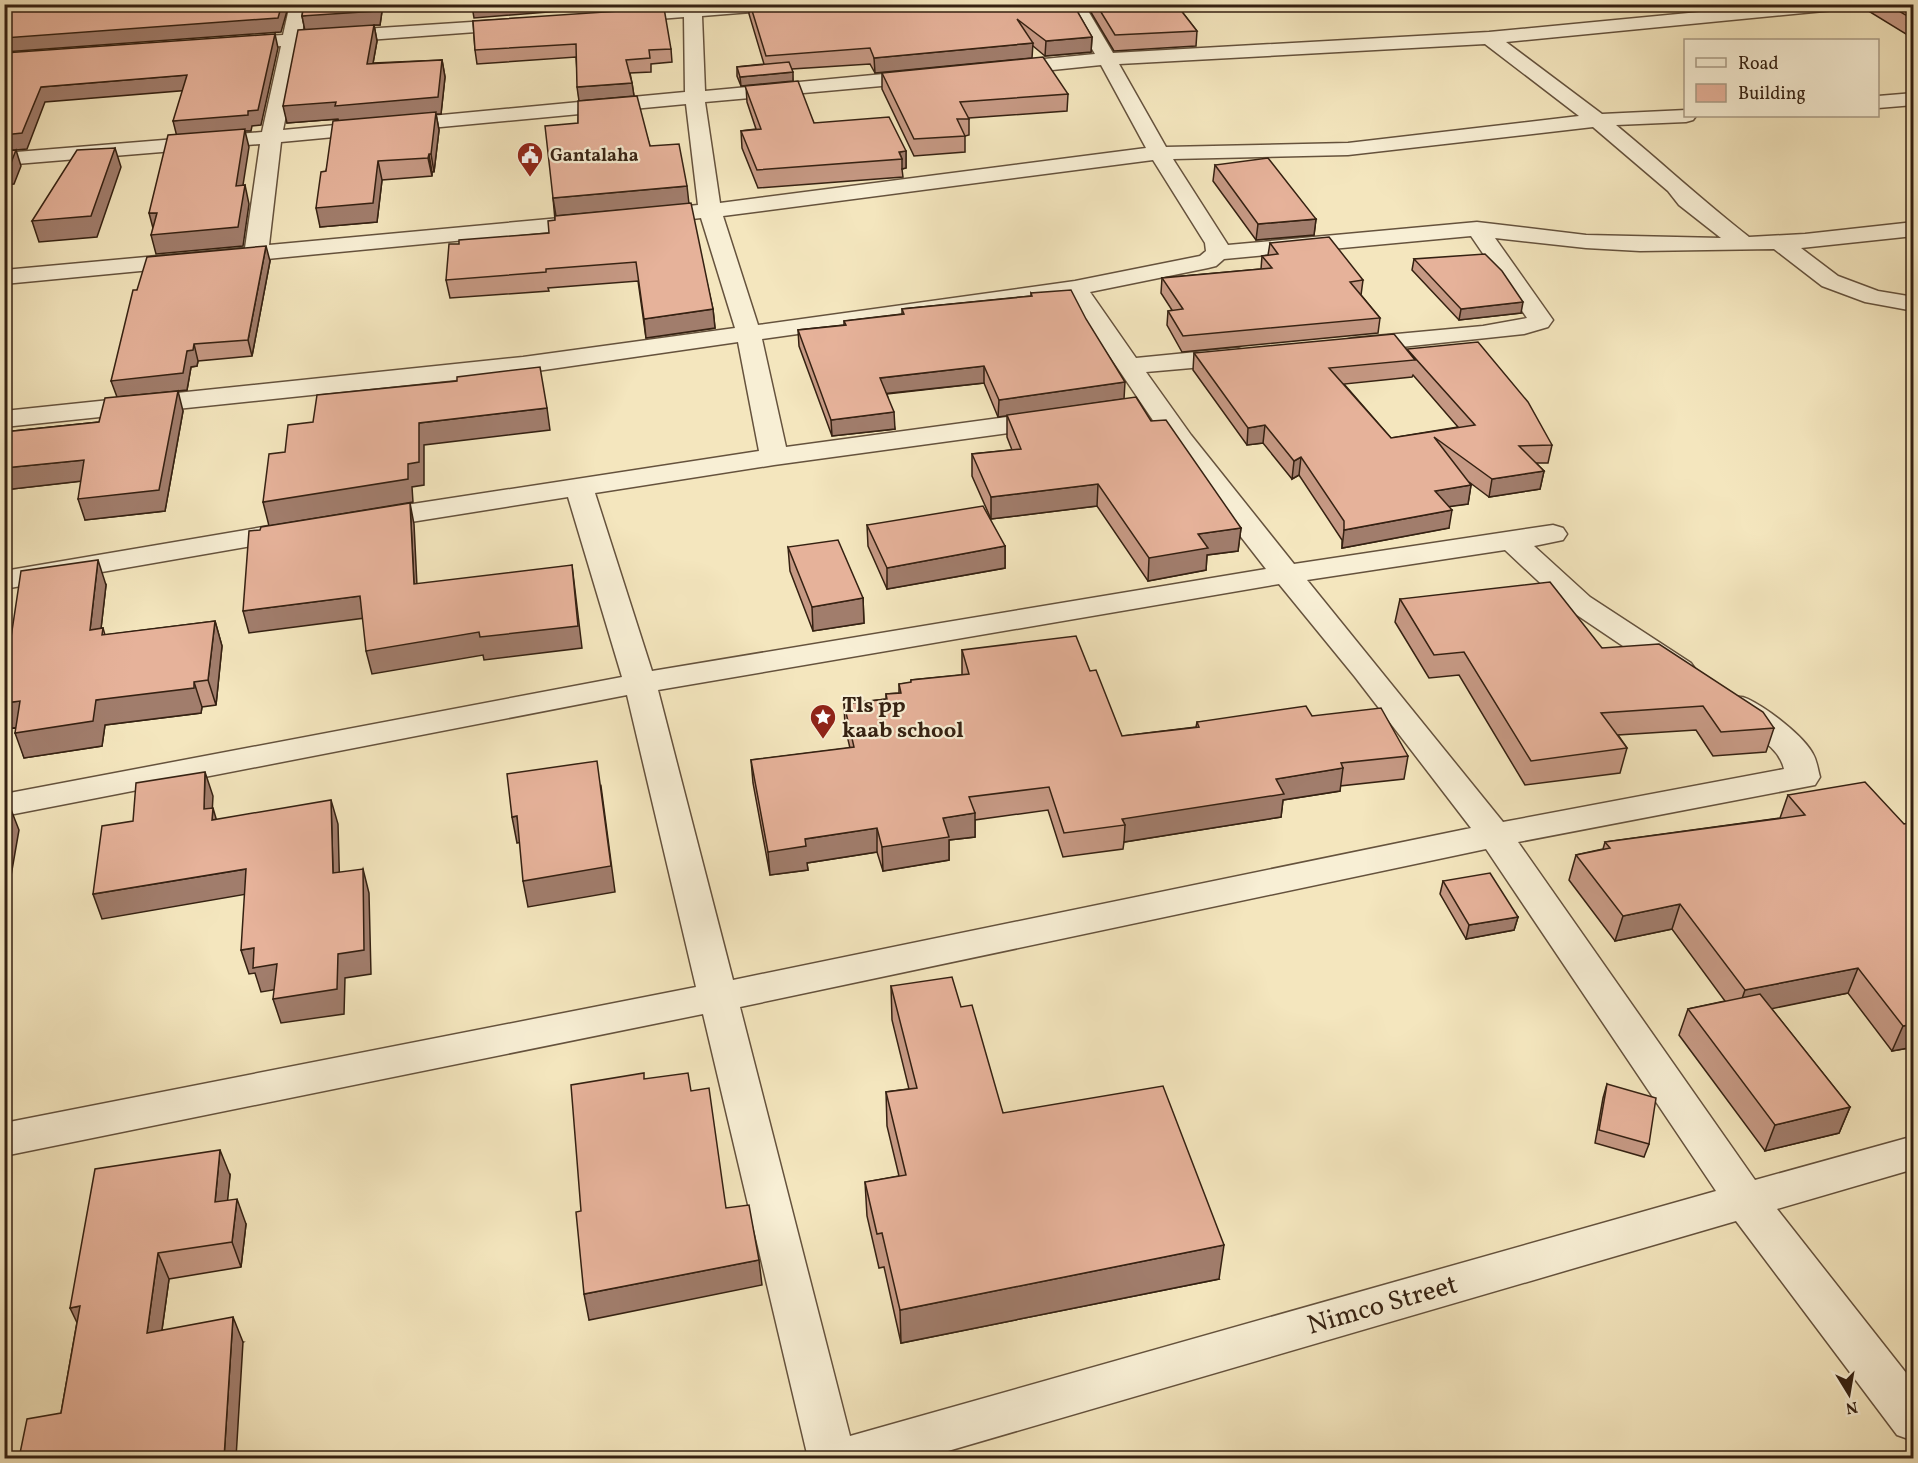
<svg xmlns="http://www.w3.org/2000/svg" width="1918" height="1463" font-family="Vollkorn,serif">
	<rect width="100%" height="100%" fill="#f4e6be"/>
	<filter id="stains"><feTurbulence type="fractalNoise" baseFrequency=".00333" numOctaves="4"/><feColorMatrix values="0 0 0 0 .2 0 0 0 0 .09 0 0 0 0 .02 0 0 0 .5 -.17"/></filter>
	<radialGradient id="worn" r=".72"><stop offset=".6" stop-color="#630" stop-opacity="0"/><stop offset="1" stop-color="#630" stop-opacity=".3"/></radialGradient>
	<g fill="none" stroke-linecap="round" stroke-linejoin="round">
		<g stroke="#65523d" stroke-width="3">
			<g id="street">
				<path d="M290 4H308L302 33 517 19 523 20 526 24 523 28 517 29 300 45 283 130 685 92 684 17 620 22 614 21 611 17 614 13 620 12 684 7V4H798L789 9 702 16 705 91 926 70 933 72 936 76 933 80 926 82 705 102 720 203 1146 148 1101 65 1004 75 997 73 994 69 997 65 1004 63 1095 54 1066 4H1084L1113 53 1489 32 1783 4H1854L1845 9 1506 42 1602 114 1686 110V116H1696L1693 120 1686 122 1616 125C1661 162 1703 201 1749 237L1805 234 1914 222V236L1801 248 1838 276 1878 291 1914 297V311L1865 302 1822 286 1774 249 1640 251 1586 248 1495 238 1553 320 1548 327 1524 334 1354 352 1345 350 1342 345 1345 340 1354 338 1483 326 1527 318 1471 236 1224 259 1216 266 1208 268 1090 292 1136 358 1237 348 1246 351 1250 356 1246 361 1237 364 1146 372 1191 435 1294 564 1553 525 1563 528 1567 534 1563 540 1534 546 1590 597 1691 663 1696 670 1691 677 1680 680 1669 677 1568 609 1505 550 1307 580 1503 822 1784 769C1777 738 1736 731 1720 706L1725 699C1733 697 1740 695 1748 699 1767 708 1804 736 1813 754 1817 761 1818 770 1820 777L1815 785 1518 842 1755 1180 1914 1136V1169L1777 1209 1914 1383V1441L1897 1435 1736 1221 924 1458H808L703 1014 4 1156V1123L696 987 627 695 4 816V794L622 677 568 497 367 529 357 526 353 520 357 514 367 511 759 451 738 342 523 373 4 427V411L523 357 735 328 701 218 647 224 639 222 636 217 639 212 647 210 698 205 686 104 281 142 269 245 593 215 601 217 604 222 601 227 4 284V270L245 248 260 144 4 165V153L262 132 281 46 231 50 224 48 222 44 224 40 231 38 283 35ZM1485 44 1579 116 1348 143 1166 147 1119 64ZM1593 127 1668 191 1679 205 1721 238 1586 235 1477 222 1228 245 1173 159 1348 155ZM1153 160 1205 243 1206 251 1200 256 1075 281 758 325 723 216ZM1069 296 1171 447 1266 569 652 671 595 493 774 465 1052 427 1061 425 1065 419 1061 413 1052 411 786 447 762 339ZM1279 584 1355 677 1471 828 733 980 658 690ZM1486 849 1716 1191 850 1436 740 1007Z"/>
				<polygon points="1914,93 1914,105 1878,108 1878,96"/>
				<polygon points="293,522 303,525 307,531 303,537 4,589 4,571"/>
			</g>
		</g>
		<use href="#street" fill="#f8efd5" fill-rule="evenodd"/>
	</g>
	<g fill="#c69984" stroke="#352112" stroke-width="1.5" fill-rule="evenodd">
		<polygon points="304,4 384,4 383,5 380,25 374,25 377,41 373,63 442,60 445,77 441,114 436,114 439,130 434,172 432,172 432,176 382,180 377,222 320,227 326,171 339,121 338,119 287,123 305,30 302,16"/>
		<polygon points="749,4 1073,4 1092,37 1091,52 1045,56 1033,46 875,73 870,64 792,69 793,81 814,123 906,151 906,168 902,169 903,177 758,188 742,148 741,131 756,129 747,102 746,86 741,86 737,76 737,67 764,64 749,14"/>
		<polygon points="1086,4 1176,4 1197,31 1196,46 1114,51"/>
		<polygon points="1857,4 1914,4 1914,39"/>
		<polygon points="473,21 671,49 672,62 651,64 651,72 630,73 632,83 634,96 650,146 689,203 713,309 715,328 646,338 638,281 548,288 549,291 450,298 446,280 549,233 555,220 553,198 578,123 579,101 576,57 477,64 475,50"/>
		<polygon points="882,73 1068,94 1067,111 969,118 969,135 965,136 965,152 914,156 882,89"/>
		<polygon points="1215,165 1316,219 1314,235 1256,240 1213,181"/>
		<polygon points="1270,243 1363,280 1361,295 1380,318 1378,333 1182,352 1167,325 1168,311 1172,310 1161,293 1162,278 1261,269 1262,256 1268,255"/>
		<polygon points="1414,259 1521,313 1459,320 1412,270"/>
		<polygon points="270,261 252,356 198,361 197,366 191,367 187,390 130,396 183,411 165,511 85,520 81,481 4,490 4,432 99,422 117,397 137,290"/>
		<polygon points="1031,293 1124,399 1151,421 1241,528 1238,551 1207,555 1206,570 1148,581 1097,506 991,519 972,476 972,454 1012,450 1007,437 1007,415 998,417 984,383 887,394 895,429 832,436 799,346 798,330 844,325 844,321 902,314 902,309 1031,296"/>
		<path d="M1407 350 1552 445 1548 463H1536L1544 471 1540 489 1489 497 1469 482 1471 485 1468 504 1449 506V528L1342 548V540L1299 475 1292 479 1263 443 1247 445 1193 370 1194 353ZM1413 375 1458 427 1391 438 1344 384 1412 377Z"/>
		<polygon points="867,525 1005,546 1005,568 887,589 868,546"/>
		<polygon points="788,547 863,598 864,623 813,631 790,571"/>
		<polygon points="106,585 101,628 103,628 105,635 215,621 222,646 216,705 202,707 201,713 105,725 102,746 24,758 16,728 4,729 4,664 7,664"/>
		<polygon points="1400,599 1602,648 1774,728 1766,752 1713,756 1696,730 1618,735 1627,748 1620,773 1525,785 1459,675 1429,678 1395,622"/>
		<polygon points="962,650 1090,671 1122,736 1196,727 1197,722 1312,716 1408,756 1404,779 1340,786 1340,791 1283,800 1281,817 1124,842 1123,849 1063,857 1048,810 975,820 975,837 949,840 949,860 883,871 877,852 807,863 808,870 770,875 753,783 751,760 850,748 845,727 844,704 886,699 886,694 899,693 899,684 911,683 911,680 962,675"/>
		<polygon points="1788,795 1904,824 1914,822 1914,1047 1892,1051 1848,993 1771,1008 1850,1107 1839,1133 1765,1151 1679,1035 1688,1009 1725,1001 1672,929 1615,941 1569,880 1576,855 1603,849 1605,842 1780,818"/>
		<polygon points="1443,881 1518,917 1514,930 1466,939 1440,894"/>
		<polygon points="891,986 961,1007 1003,1113 1219,1279 901,1343 884,1267 879,1268 867,1216 865,1182 899,1176 887,1126 886,1092 909,1089 892,1020"/>
		<polygon points="1607,1084 1649,1144 1644,1157 1595,1143 1603,1098"/>
		<polygon points="230,1175 227,1200 246,1224 241,1267 169,1279 162,1330 243,1342 61,1413 77,1322"/>
	</g>
	<g fill="#a17d6c" stroke="#352112" stroke-width="1.5">
		<polygon points="282,4 289,4 281,32 4,52 4,38"/>
		<polygon points="378,4 383,4 380,25 374,25 377,41 370,80 367,64 305,31 302,16"/>
		<polygon points="496,4 648,4 474,18 472,6"/>
		<polygon points="275,34 278,48 261,125 252,126 251,131 245,131 249,147 240,204 177,137 173,121 248,111"/>
		<polygon points="1092,37 1091,52 1045,56 1046,41"/>
		<polygon points="1033,43 1032,58 875,73 874,58"/>
		<polygon points="442,60 445,77 441,114 436,114 439,130 434,172 431,154 339,123 338,119 287,123 283,106"/>
		<polygon points="793,72 793,81 741,86 740,77"/>
		<polygon points="187,75 191,90 45,102 27,149 4,151 4,135 41,87"/>
		<polygon points="632,83 634,96 579,101 577,87"/>
		<polygon points="115,148 121,167 97,237 39,242 32,221"/>
		<polygon points="16,150 21,166 14,184 4,185 4,168"/>
		<polygon points="906,151 906,168 902,169 902,159 899,152"/>
		<polygon points="429,154 432,172 432,176 428,158"/>
		<polygon points="378,161 382,180 377,222 320,227 316,208"/>
		<polygon points="245,185 249,204 243,246 156,254 151,235"/>
		<polygon points="687,186 689,204 556,216 553,198"/>
		<polygon points="149,213 157,213 154,232"/>
		<polygon points="1316,219 1314,235 1256,240 1258,224"/>
		<polygon points="266,246 270,261 252,356 248,340"/>
		<polygon points="1523,302 1521,313 1459,320 1461,309"/>
		<polygon points="713,309 715,328 646,338 644,319"/>
		<polygon points="194,344 198,361 197,366 191,367 187,390 117,397 111,381 187,351"/>
		<polygon points="984,366 984,383 881,394 880,378"/>
		<polygon points="1125,382 1124,399 998,417 999,400"/>
		<polygon points="178,391 183,411 165,511 85,520 78,499"/>
		<polygon points="547,408 550,430 424,445 424,485 412,487 413,502 269,526 263,502 408,464 419,423"/>
		<polygon points="894,412 895,429 832,436 831,420"/>
		<polygon points="1265,425 1263,443 1247,445 1248,428"/>
		<polygon points="1301,457 1299,475 1292,479 1294,461"/>
		<polygon points="84,460 91,480 4,490 4,468"/>
		<polygon points="1544,471 1540,489 1489,497 1492,479"/>
		<polygon points="1098,484 1097,506 991,519 991,497"/>
		<polygon points="1471,485 1468,504 1432,509 1435,491"/>
		<polygon points="410,503 414,524 418,606 414,584"/>
		<polygon points="1452,510 1449,528 1342,548 1344,530"/>
		<polygon points="1241,528 1238,551 1207,555 1206,570 1148,581 1149,558 1198,534"/>
		<polygon points="1005,546 1005,568 887,589 887,568"/>
		<polygon points="98,560 106,585 98,655 90,630"/>
		<polygon points="572,565 582,648 484,660 483,655 372,674 366,651"/>
		<polygon points="360,596 365,618 249,633 243,611"/>
		<polygon points="863,598 864,623 813,631 812,607"/>
		<polygon points="215,621 222,646 216,705 208,680"/>
		<polygon points="194,682 202,707 201,713 105,725 102,746 24,758 15,733 96,700"/>
		<polygon points="20,701 30,726 4,729 4,703"/>
		<polygon points="1343,768 1340,791 1283,800 1281,817 1124,842 1125,825 1122,819 1276,779"/>
		<polygon points="205,772 213,796 211,833 204,809"/>
		<polygon points="601,786 615,892 528,907 523,881"/>
		<polygon points="331,800 338,824 340,898 333,873"/>
		<polygon points="10,807 19,830 4,916 4,835"/>
		<polygon points="213,808 220,832 212,820"/>
		<polygon points="975,813 975,837 949,840 949,860 883,871 882,847 943,818"/>
		<polygon points="517,816 522,842 517,843 512,817"/>
		<polygon points="877,828 877,852 807,863 808,870 770,875 768,852 805,839"/>
		<polygon points="246,869 253,893 102,919 93,894"/>
		<polygon points="363,869 369,893 371,974 345,978 344,1014 281,1023 273,999 338,954"/>
		<polygon points="1680,904 1672,929 1615,941 1623,916"/>
		<polygon points="1518,917 1514,930 1466,939 1469,925"/>
		<polygon points="254,948 277,964 285,988 261,992 255,973 249,974 241,950"/>
		<polygon points="1858,968 1848,993 1736,1016 1745,990"/>
		<polygon points="1914,1024 1914,1047 1892,1051 1903,1026"/>
		<polygon points="1850,1107 1839,1133 1765,1151 1775,1125"/>
		<polygon points="220,1150 230,1175 225,1228 215,1202"/>
		<polygon points="237,1199 246,1224 241,1267 232,1242"/>
		<polygon points="1224,1245 1219,1279 901,1343 900,1310"/>
		<polygon points="158,1253 169,1279 158,1358 147,1333"/>
		<polygon points="759,1260 762,1285 589,1320 584,1294"/>
		<polygon points="80,1306 82,1333 70,1308"/>
		<polygon points="233,1317 243,1342 236,1458 224,1458"/>
	</g>
	<g fill="#e6b29a" stroke="#352112" stroke-width="1.5">
		<polygon points="4,4 282,4 278,18 4,38"/>
		<polygon points="304,4 378,4 377,11 302,16"/>
		<polygon points="472,4 496,4 472,6"/>
		<polygon points="750,4 1073,4 1092,37 1046,41 1017,19 1033,43 874,58 870,48 766,56"/>
		<polygon points="1096,4 1176,4 1197,31 1115,35"/>
		<polygon points="1887,4 1914,4 1914,20"/>
		<polygon points="664,8 671,49 649,50 650,58 626,60 632,83 577,87 576,44 475,50 473,21"/>
		<polygon points="374,25 367,64 442,60 438,97 335,106 336,102 283,106 298,30"/>
		<polygon points="275,34 258,110 248,111 248,115 173,121 187,75 41,87 22,133 4,135 4,53"/>
		<polygon points="1043,57 1068,94 960,102 969,119 957,119 965,136 914,139 882,73"/>
		<polygon points="789,62 793,72 740,77 737,67"/>
		<polygon points="798,81 814,123 889,117 906,151 899,152 902,159 757,170 741,131 761,129 745,86"/>
		<polygon points="637,96 650,146 679,144 687,186 553,198 545,126 578,123 578,101"/>
		<polygon points="436,112 431,154 429,154 428,158 378,161 373,203 316,208 321,172 326,171 333,121"/>
		<polygon points="245,129 236,186 245,185 238,227 151,235 157,213 149,213 168,135"/>
		<polygon points="115,148 91,216 32,221 77,150"/>
		<polygon points="16,150 9,168 4,168 4,151"/>
		<polygon points="1268,158 1316,219 1258,224 1215,165"/>
		<polygon points="691,203 713,309 644,319 636,262 546,269 546,272 446,280 449,244 459,244 459,240 549,233 548,221 555,220 555,216"/>
		<polygon points="1329,237 1363,280 1350,282 1380,318 1183,336 1168,311 1183,309 1162,278 1272,268 1262,256 1278,254 1270,243"/>
		<polygon points="266,246 248,340 194,344 193,350 187,351 183,373 111,381 133,290 137,290 147,257"/>
		<polygon points="1485,254 1502,271 1523,302 1461,309 1414,259"/>
		<polygon points="1071,290 1086,319 1125,382 999,400 984,366 880,378 894,412 831,420 798,330 846,325 844,321 904,314 902,309 1032,296 1031,293"/>
		<polygon points="1394,334 1415,360 1329,368 1391,438 1475,425 1407,349 1478,342 1528,402 1552,445 1519,446 1544,471 1492,479 1434,437 1471,485 1435,491 1452,510 1344,530 1344,521 1301,457 1294,461 1265,425 1248,428 1194,353"/>
		<polygon points="540,367 547,408 419,423 419,462 408,464 408,479 263,502 269,454 285,452 288,425 313,422 317,395 457,381 457,377"/>
		<polygon points="178,391 159,490 78,499 84,460 4,468 4,432 99,422 105,398"/>
		<polygon points="1136,397 1151,421 1166,420 1241,528 1198,534 1208,548 1149,558 1098,484 991,497 972,454 1021,449 1007,415"/>
		<polygon points="410,503 414,584 572,565 578,626 480,637 479,632 366,651 360,596 243,611 249,531 260,530 261,527"/>
		<polygon points="983,506 1005,546 887,568 867,525"/>
		<polygon points="838,540 863,598 812,607 788,547"/>
		<polygon points="98,560 90,630 103,628 102,635 215,621 208,680 194,682 194,688 96,700 93,721 15,733 20,701 4,703 4,664 7,664 21,571"/>
		<polygon points="1550,582 1602,648 1659,644 1763,712 1774,728 1721,732 1703,706 1601,713 1627,748 1531,761 1464,652 1434,655 1400,599"/>
		<polygon points="1076,636 1090,671 1096,670 1122,736 1199,727 1197,722 1306,706 1312,716 1381,708 1408,756 1341,763 1343,768 1276,779 1284,794 1122,819 1125,825 1064,833 1049,787 969,797 975,813 943,818 949,837 882,847 877,828 805,839 806,846 768,852 751,760 854,747 844,704 887,699 886,694 901,693 899,684 911,682 911,680 969,674 962,650"/>
		<polygon points="597,761 611,866 523,881 517,816 512,817 507,774"/>
		<polygon points="205,772 204,809 213,808 212,820 331,800 333,873 363,869 364,950 338,954 337,989 273,999 277,964 253,968 254,948 241,950 246,869 93,894 102,826 133,821 136,783"/>
		<polygon points="1865,782 1904,824 1914,822 1914,1024 1903,1026 1858,968 1745,990 1680,904 1623,916 1576,855 1610,848 1605,842 1805,815 1788,795"/>
		<polygon points="10,807 4,835 4,808"/>
		<polygon points="1490,873 1518,917 1469,925 1443,881"/>
		<polygon points="952,977 961,1007 972,1005 1003,1113 1163,1086 1224,1245 900,1310 882,1233 877,1234 865,1182 906,1175 886,1092 917,1088 891,986"/>
		<polygon points="1760,994 1850,1107 1775,1125 1688,1009"/>
		<polygon points="644,1073 644,1079 688,1073 691,1091 709,1088 726,1208 749,1205 759,1260 584,1294 576,1212 581,1211 571,1085"/>
		<polygon points="1607,1084 1656,1098 1649,1144 1599,1130"/>
		<polygon points="220,1150 215,1202 237,1199 232,1242 158,1253 147,1333 233,1317 224,1458 19,1458 27,1419 61,1413 80,1306 70,1308 95,1169"/>
	</g>
	<defs>
		<g id="civic-pin" transform="scale(1.35)"><path d="M0 17L-7.5 6A9.5 9.5 0 1 1 7.5 6Z" fill="#8f2418" stroke="#f8efd5"/><path d="M-.6-6.5H3V-4.5H.6V-3L4-1V1h2V6H-6V1h2V-1L-.6-3ZM-1.2 2.5V6h2.4V2.5Z" fill="#fff"/></g>
		<g id="sight-pin" transform="scale(1.35)"><path d="M0 17L-7.5 6A9.5 9.5 0 1 1 7.5 6Z" fill="#8f2418" stroke="#f8efd5"/><path d="M0-6L1.8-2.2L6-1.7L2.9 1.2L3.7 5.4L0 3.3L-3.7 5.4L-2.9 1.2L-6-1.7L-1.8-2.2Z" fill="#fff"/></g>
	</defs>
	<g fill-rule="evenodd">
		<use href="#civic-pin" x="530" y="155"/>
		<use href="#sight-pin" x="823" y="717"/>
	</g>
	<g text-anchor="middle" stroke-width="4.5" stroke-linejoin="round" paint-order="stroke">
		<g font-size="18" font-weight="bold" fill="#352112" stroke="#f8efd5" text-anchor="start">
			<text x="550" y="161">Gantalaha</text>
		</g>
		<g font-size="22" font-weight="bold" fill="#352112" stroke="#f8efd5" text-anchor="start">
			<text x="842" y="712">Tls pp<tspan x="842" dy="25">kaab school</tspan></text>
		</g>
		<g font-size="27" fill="#352112" stroke="#f8efd5">
			<text transform="translate(1382 1304) rotate(-16)" y="9">Nimco Street</text>
		</g>
	</g>
	<rect width="1918" height="1463" fill="none" stroke="#f4e6be" stroke-width="24"/>
	<rect x="6" y="6" width="1906" height="1451" fill="none" stroke="#352112" stroke-width="3"/>
	<rect x="12" y="12" width="1894" height="1439" fill="none" stroke="#352112" stroke-width="1.5"/>
	<rect x="1684" y="39" width="195" height="78" fill="#f8efd5" stroke="#aa9d87" stroke-width="1.5"/>
	<rect x="1696" y="58" width="30" height="9" fill="#f8efd5" stroke="#aa9d87" stroke-width="1.5"/>
	<text x="1738" y="69" font-size="18" fill="#352112">Road</text>
	<rect x="1696" y="84" width="30" height="18" fill="#e6b29a" stroke="#aa9d87" stroke-width="1.5"/>
	<text x="1738" y="99" font-size="18" fill="#352112">Building</text>
	<g transform="translate(1849 1394) rotate(169)" stroke="#f8efd5" stroke-width="4.5" paint-order="stroke">
	<path d="M0-4.5L10 22L0 15L-10 22Z" fill="#352112"/>
	<text y="-9" font-size="16" font-weight="bold" text-anchor="middle" fill="#352112">N</text>
	</g>
	<rect width="100%" height="100%" filter="url(#stains)"/>
	<rect width="100%" height="100%" fill="url(#worn)"/>
</svg>
